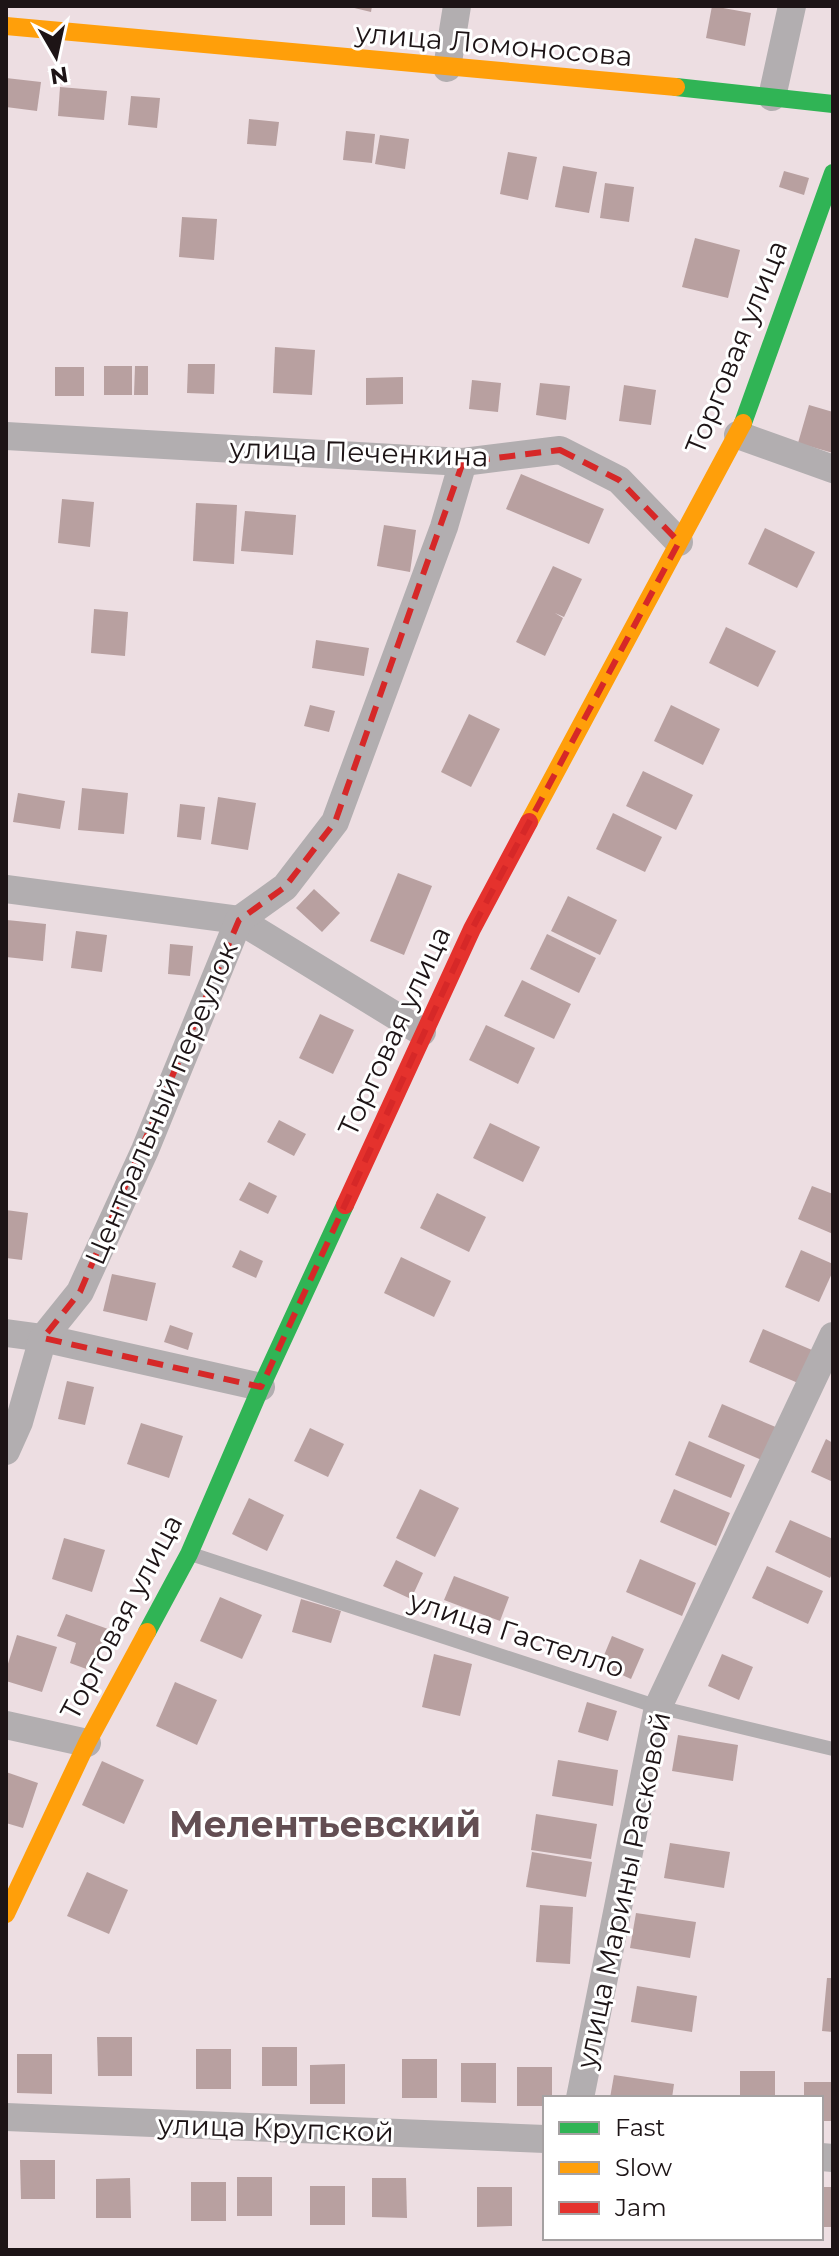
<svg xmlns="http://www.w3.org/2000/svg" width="839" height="2256" font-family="Montserrat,sans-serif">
	<rect width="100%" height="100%" fill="#eddee2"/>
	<g fill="#b8a0a0">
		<polygon points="346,6 372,6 371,12"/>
		<polygon points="712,6 751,13 745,46 706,38"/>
		<polygon points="6,78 41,82 37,111 6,107"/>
		<polygon points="60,87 107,91 104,120 58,116"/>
		<polygon points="131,96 160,98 157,128 128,125"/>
		<polygon points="249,119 279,122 276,146 247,144"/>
		<polygon points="346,131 375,134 372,163 343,160"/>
		<polygon points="380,135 409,139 405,169 375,164"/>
		<polygon points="508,152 537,157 528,200 500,194"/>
		<polygon points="563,166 597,172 589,213 555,207"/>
		<polygon points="784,171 809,178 804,195 779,187"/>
		<polygon points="605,183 634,187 629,222 600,218"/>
		<polygon points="182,217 217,219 214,260 179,257"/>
		<polygon points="695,238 740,250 728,298 682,287"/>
		<polygon points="275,347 315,350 312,395 273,393"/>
		<polygon points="188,364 215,364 214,394 187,393"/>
		<rect x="104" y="366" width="28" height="29"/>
		<polygon points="135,366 148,366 148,395 134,395"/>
		<rect x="55" y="367" width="29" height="29"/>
		<polygon points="403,377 403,404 366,405 366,378"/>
		<polygon points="472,380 501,383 498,412 469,409"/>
		<polygon points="540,383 570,386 566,420 536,415"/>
		<polygon points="624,385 656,390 651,425 619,421"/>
		<polygon points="809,405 833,412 833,453 798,443"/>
		<polygon points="521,474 604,509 589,544 506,509"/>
		<polygon points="62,499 94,502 90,547 58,543"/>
		<polygon points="196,503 237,505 234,564 193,561"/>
		<polygon points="245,511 296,515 293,555 241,551"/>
		<polygon points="384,525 416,530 410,572 377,566"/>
		<polygon points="765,528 815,552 797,588 748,564"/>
		<polygon points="553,566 582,579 564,617 555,613 563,618 545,656 516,642"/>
		<polygon points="94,609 128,612 125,656 91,653"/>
		<polygon points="726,627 776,651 758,687 709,663"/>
		<polygon points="316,640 369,648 364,676 312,668"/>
		<polygon points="310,705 335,711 329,732 304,726"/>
		<polygon points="671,705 720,729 703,765 654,741"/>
		<polygon points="469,714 500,729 471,787 441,772"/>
		<polygon points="643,771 693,795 676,830 626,806"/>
		<polygon points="82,788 128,793 124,834 78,830"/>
		<polygon points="18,793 65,801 60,829 13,822"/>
		<polygon points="218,797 256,803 248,850 211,844"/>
		<polygon points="180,804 205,807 201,840 177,837"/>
		<polygon points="613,813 662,837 645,872 596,849"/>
		<polygon points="398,873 432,886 404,955 370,941"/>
		<polygon points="314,889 340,913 322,932 296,908"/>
		<polygon points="568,896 617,920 600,955 551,931"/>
		<polygon points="7,920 46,924 43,961 6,957"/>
		<polygon points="76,931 107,935 102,972 71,968"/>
		<polygon points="547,934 596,958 579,993 530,969"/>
		<polygon points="170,944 193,946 190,976 168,974"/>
		<polygon points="522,980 571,1004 554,1039 504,1016"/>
		<polygon points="320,1014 354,1030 333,1074 299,1058"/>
		<polygon points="486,1025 535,1048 518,1084 469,1060"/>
		<polygon points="279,1120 306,1134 294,1156 267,1142"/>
		<polygon points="490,1123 540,1147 523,1182 473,1158"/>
		<polygon points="249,1182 277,1196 268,1214 239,1200"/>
		<polygon points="812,1186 833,1194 833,1234 798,1219"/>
		<polygon points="437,1193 486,1217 469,1252 420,1228"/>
		<polygon points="6,1210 28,1213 22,1260 6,1258"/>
		<polygon points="240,1250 263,1261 256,1278 232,1267"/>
		<polygon points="801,1250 833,1264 833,1271 819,1302 785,1287"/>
		<polygon points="401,1257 451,1281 434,1317 384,1293"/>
		<polygon points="112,1274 156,1283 147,1321 103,1311"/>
		<polygon points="170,1325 193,1333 188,1350 164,1342"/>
		<polygon points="763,1329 819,1353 805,1386 749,1362"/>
		<polygon points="67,1381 94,1387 85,1425 58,1419"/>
		<polygon points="722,1404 778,1428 764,1461 708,1437"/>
		<polygon points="141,1423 183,1436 169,1478 127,1464"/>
		<polygon points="310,1428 344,1444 328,1477 294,1461"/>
		<polygon points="826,1439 833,1443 833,1482 811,1472"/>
		<polygon points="689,1441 745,1465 731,1498 675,1475"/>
		<polygon points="420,1489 459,1508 435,1557 396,1538"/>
		<polygon points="674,1489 730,1513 716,1546 660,1522"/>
		<polygon points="249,1498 284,1515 267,1551 232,1534"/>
		<polygon points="790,1520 833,1539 833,1572 830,1578 775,1552"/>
		<polygon points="64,1538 105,1550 92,1592 52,1579"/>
		<polygon points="640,1559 696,1583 682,1616 626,1592"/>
		<polygon points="396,1560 423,1573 411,1599 383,1586"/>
		<polygon points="767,1566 823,1591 808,1624 752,1598"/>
		<polygon points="454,1576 509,1597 500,1621 444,1600"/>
		<polygon points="220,1597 262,1615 242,1659 200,1641"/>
		<polygon points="301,1599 341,1611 331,1643 292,1632"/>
		<polygon points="66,1614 108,1629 92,1671 70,1663 76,1643 57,1636"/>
		<polygon points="17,1635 57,1647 42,1692 6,1681 6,1670"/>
		<polygon points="612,1636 644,1649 631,1679 600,1665"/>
		<polygon points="434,1654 472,1664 460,1716 422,1707"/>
		<polygon points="722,1654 753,1667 739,1700 708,1686"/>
		<polygon points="175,1682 217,1700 197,1745 156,1726"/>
		<polygon points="587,1702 617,1711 608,1741 578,1732"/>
		<polygon points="678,1735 738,1745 733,1781 672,1771"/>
		<polygon points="558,1760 618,1770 613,1806 552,1796"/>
		<polygon points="102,1761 144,1780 124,1824 82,1805"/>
		<polygon points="6,1772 38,1783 23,1828 6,1823"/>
		<polygon points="536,1814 597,1824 591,1859 531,1850"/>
		<polygon points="670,1843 730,1852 724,1888 664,1878"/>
		<polygon points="532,1852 592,1862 586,1897 526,1887"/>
		<polygon points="87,1872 128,1890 109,1934 67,1916"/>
		<polygon points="540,1905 573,1907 570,1964 536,1962"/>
		<polygon points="636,1913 696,1922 690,1958 630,1948"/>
		<polygon points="827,1978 833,1978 833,2032 822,2031"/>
		<polygon points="637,1986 697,1996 692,2032 631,2022"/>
		<polygon points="97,2037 132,2037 132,2076 98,2076"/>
		<rect x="262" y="2047" width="35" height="39"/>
		<rect x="196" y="2049" width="35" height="40"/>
		<polygon points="17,2054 52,2054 52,2094 17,2093"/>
		<rect x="402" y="2059" width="35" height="39"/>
		<polygon points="461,2063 496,2063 496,2103 461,2102"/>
		<polygon points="345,2064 345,2104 310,2104 310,2065"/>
		<polygon points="517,2067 552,2067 552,2098 545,2098 545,2106 517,2106"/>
		<rect x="740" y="2071" width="35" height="27"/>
		<polygon points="614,2075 674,2084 672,2098 610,2098"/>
		<polygon points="804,2082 833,2082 833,2121 821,2121 821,2098 804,2098"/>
		<polygon points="20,2160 55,2160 55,2199 21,2199"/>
		<rect x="237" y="2177" width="35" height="39"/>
		<polygon points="130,2178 131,2218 96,2218 96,2179"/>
		<polygon points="372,2178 406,2178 407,2218 372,2217"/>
		<rect x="191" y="2182" width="35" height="39"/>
		<rect x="310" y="2186" width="35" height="39"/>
		<polygon points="477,2187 512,2187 512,2226 477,2227"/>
		<rect x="821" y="2187" width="12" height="40"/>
	</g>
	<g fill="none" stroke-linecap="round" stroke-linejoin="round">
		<polyline stroke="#b2aeb0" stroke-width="14" points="191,1554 658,1707 833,1749"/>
		<g stroke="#b2aeb0" stroke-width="28">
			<polyline points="447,68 457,6"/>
			<polyline points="772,97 792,6"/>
			<polyline points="738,435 833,469"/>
			<polyline points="6,436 463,462 560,450 619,480 679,542"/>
			<polyline points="6,889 239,920 422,1032"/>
			<polyline points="6,1333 43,1338 261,1387"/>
			<polyline points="6,1451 19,1422 43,1338 80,1292 145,1150 239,920 285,887 335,822 444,527 463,462"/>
			<polyline points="6,1725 87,1743"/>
			<polyline points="580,2098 658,1707 833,1336"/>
			<polyline points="6,2117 545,2139"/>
			<polyline points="821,2157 833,2158"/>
		</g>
		<g stroke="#30b455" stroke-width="18">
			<polyline points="676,87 833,104"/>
			<polyline points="743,423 833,173"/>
			<polyline points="147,1632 189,1554 261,1387 345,1205"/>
		</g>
		<g stroke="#ff9f0a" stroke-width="18">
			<polyline points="6,26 676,87"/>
			<polyline points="529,822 743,423"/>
			<polyline points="6,1914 87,1743 147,1632"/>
		</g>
		<polyline stroke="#e5322d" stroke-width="18" points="345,1205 472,929 529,822"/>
	</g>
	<path fill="none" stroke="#d62828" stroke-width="6" stroke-dasharray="16 10" stroke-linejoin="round" d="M560 450 619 480 679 542 472 929 261 1387 43 1338 80 1292 239 920 285 887 335 822 463 462Z"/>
	<g text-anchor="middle" stroke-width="6" stroke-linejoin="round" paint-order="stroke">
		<g font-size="28" fill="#1d1416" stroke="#fff">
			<text transform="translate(494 44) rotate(5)" y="10">улица Ломоносова</text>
			<text transform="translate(736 347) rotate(-68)" y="10">Торговая улица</text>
			<text transform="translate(359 452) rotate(2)" y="10">улица Печенкина</text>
			<text transform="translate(394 1031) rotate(-65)" y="10">Торговая улица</text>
			<text transform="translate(161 1103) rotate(-67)" y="10">Центральный переулок</text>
			<text transform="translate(121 1617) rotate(-62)" y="10">Торговая улица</text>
			<text transform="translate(517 1634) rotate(18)" y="10">улица Гастелло</text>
			<text transform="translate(623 1890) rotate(-78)" y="10">улица Марины Расковой</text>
			<text transform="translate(276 2128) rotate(2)" y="10">улица Крупской</text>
		</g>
		<g font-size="36" font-weight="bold" fill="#634e53" stroke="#fff">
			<text x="325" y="1837">Мелентьевский</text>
		</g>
	</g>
	<rect width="839" height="2256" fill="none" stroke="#1d1416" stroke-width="16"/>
	<rect x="543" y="2096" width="280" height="144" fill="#ffffff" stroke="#a5a1a2" stroke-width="2"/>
	<rect x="559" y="2122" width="40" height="12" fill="#30b455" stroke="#a5a1a2" stroke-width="2"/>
	<text x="615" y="2136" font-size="24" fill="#1d1416">Fast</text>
	<rect x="559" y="2162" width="40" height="12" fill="#ff9f0a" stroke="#a5a1a2" stroke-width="2"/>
	<text x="615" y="2176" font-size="24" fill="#1d1416">Slow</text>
	<rect x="559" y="2202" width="40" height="12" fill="#e5322d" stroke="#a5a1a2" stroke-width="2"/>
	<text x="615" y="2216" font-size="24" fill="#1d1416">Jam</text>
	<g transform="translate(56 56) rotate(171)" stroke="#ffffff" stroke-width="6" paint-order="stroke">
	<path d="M0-6L14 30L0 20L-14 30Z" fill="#1d1416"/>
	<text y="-12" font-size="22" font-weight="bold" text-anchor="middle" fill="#1d1416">N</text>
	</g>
</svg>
